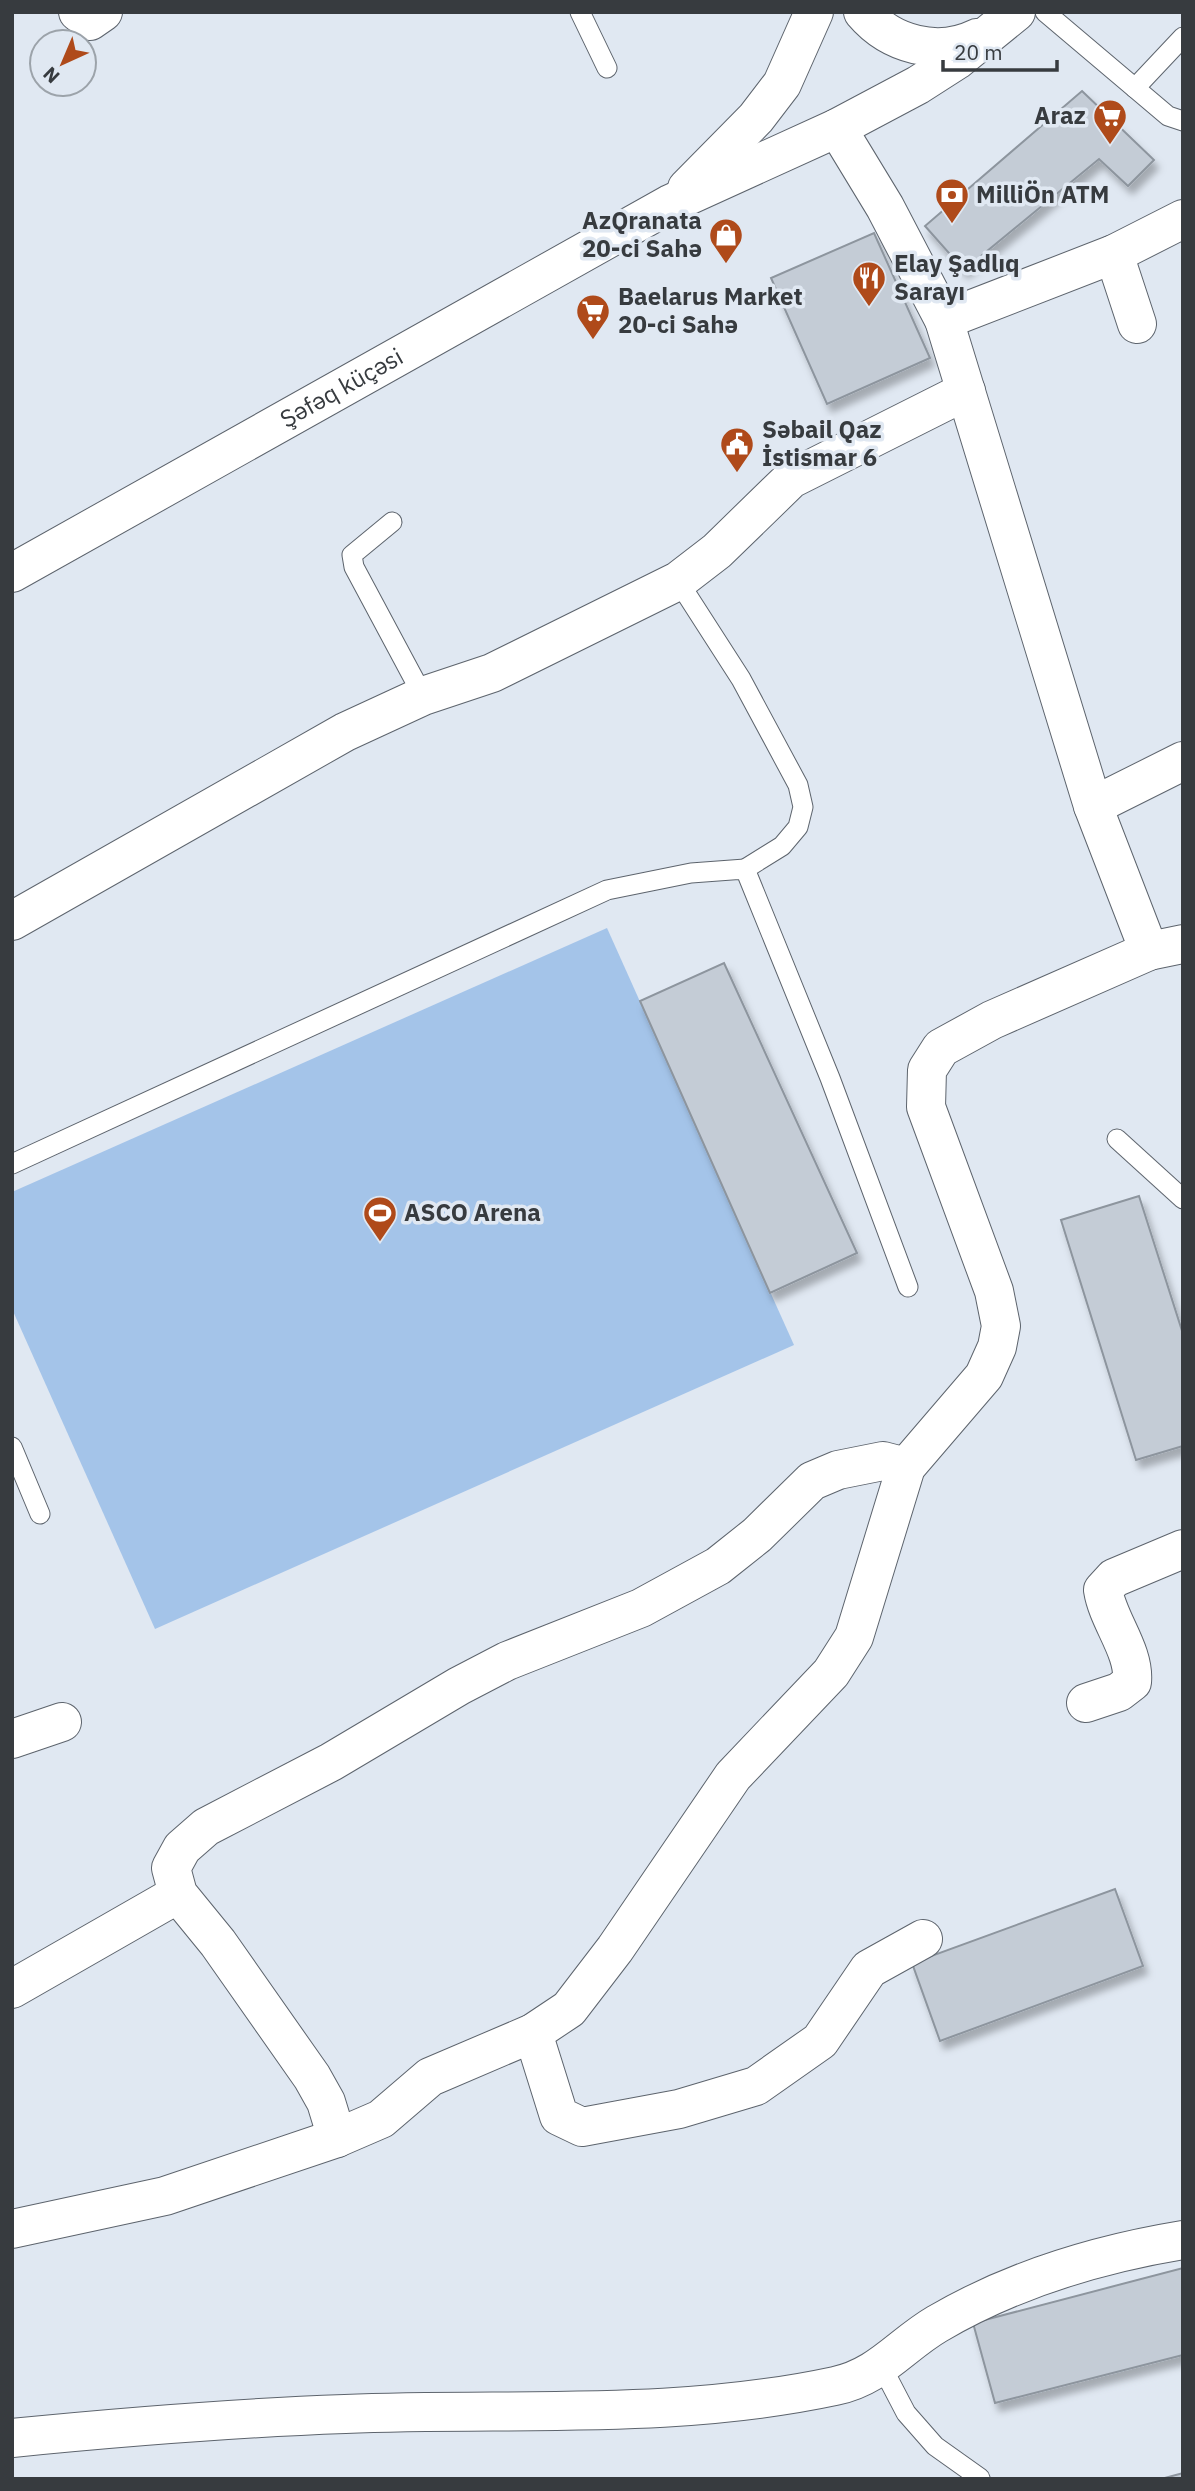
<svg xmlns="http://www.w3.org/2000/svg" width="1195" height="2491" font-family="'IBM Plex Sans',sans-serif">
	<defs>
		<filter id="shadow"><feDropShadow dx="4.5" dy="8" stdDeviation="3.5" flood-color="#0004"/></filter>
	</defs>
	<rect width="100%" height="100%" fill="#e0e8f2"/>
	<polygon fill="#a4c4e9" points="607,928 794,1345 155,1629 12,1309 12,1192"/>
	<g fill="#c4ccd6" stroke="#8d959e" stroke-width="2" filter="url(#shadow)">
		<polygon points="1082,91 1154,160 1128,186 1099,159 964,270 925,226"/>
		<polygon points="874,233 930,358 827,404 771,278"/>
		<polygon points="724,963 857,1253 770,1293 640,1001"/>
		<polygon points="1139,1196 1183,1334 1183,1446 1136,1460 1061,1220"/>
		<polygon points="1115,1889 1143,1966 940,2041 912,1963"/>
		<polygon points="1183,2268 1183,2355 995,2403 973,2323"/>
		<polygon points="1183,2473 1183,2479 1161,2479"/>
	</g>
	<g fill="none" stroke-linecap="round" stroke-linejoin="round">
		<g stroke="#5d646d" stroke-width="21">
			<g id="lane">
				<polyline points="580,12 607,68"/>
				<polyline points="1045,12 1168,116 1183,121"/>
				<polyline points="1135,88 1183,37"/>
				<polyline points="392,522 352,555 354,567 423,696"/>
				<polyline points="678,581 741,679 798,785 803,807 798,827 782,846 745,869"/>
				<polyline points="1117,1139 1183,1199"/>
				<polyline points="12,1164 607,890 691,873 745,869 830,1078 908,1287"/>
				<polyline points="12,1447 40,1514"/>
				<polyline points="882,2367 906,2413 935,2446 980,2478"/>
			</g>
		</g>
		<g stroke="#5d646d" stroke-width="40">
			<g id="street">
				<polyline points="78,12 90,21 103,12"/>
				<polyline points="1114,254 1137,324"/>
				<polyline points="944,320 1114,254 1183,219"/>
				<polyline points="1093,806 1183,761"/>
				<polyline points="12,921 345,732 423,696 492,673 678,581 717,551 791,479 966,391"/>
				<polyline points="1149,951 1183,944"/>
				<path d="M1086 1703 1119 1692 1132 1682C1135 1651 1108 1621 1103 1590L1114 1578 1183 1549"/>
				<polyline points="12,1739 62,1722"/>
				<polyline points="12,1989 178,1894"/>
				<polyline points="533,2033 559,2116 582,2127 679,2109 756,2086 820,2041 869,1969 923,1939"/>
				<polyline points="337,2138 326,2102 312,2077 218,1943 178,1894 171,1868 182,1848 206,1827 331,1762 459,1686 507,1661 641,1608 718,1566 757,1535 812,1481 838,1470 883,1461 906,1467"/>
				<polyline points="12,2229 165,2196 337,2138 381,2119 430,2077 533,2033 569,2009 615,1949 733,1776 831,1673 854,1637 906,1467 984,1376 997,1347 1001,1326 994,1291 926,1107 927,1070 941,1048 992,1020 1149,951 1093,806 944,320 885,207 837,128"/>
				<path d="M12 2438C123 2427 234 2418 345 2414 510 2407 671 2421 835 2386 879 2377 901 2345 937 2324 1012 2280 1098 2254 1183 2240"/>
			</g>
		</g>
		<g stroke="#5d646d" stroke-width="40">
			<g id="secondary">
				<path d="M863 12C891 45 938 57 977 38"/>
				<polyline points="687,188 756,118 782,84 814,12"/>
				<path id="s1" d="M12 573 670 204 837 128 918 85 957 60 1016 12"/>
			</g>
		</g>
		<use href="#lane" stroke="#fff" stroke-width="19"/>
		<use href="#street" stroke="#fff" stroke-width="38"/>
		<use href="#secondary" stroke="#fff" stroke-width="38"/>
	</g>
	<defs>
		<g id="supermarket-pin" transform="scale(1.75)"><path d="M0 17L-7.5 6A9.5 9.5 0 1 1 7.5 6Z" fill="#af4a1a" stroke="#e0e8f2"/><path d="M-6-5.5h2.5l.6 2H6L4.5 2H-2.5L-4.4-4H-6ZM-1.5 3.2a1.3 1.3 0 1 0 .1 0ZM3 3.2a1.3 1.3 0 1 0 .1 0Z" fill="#fff"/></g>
		<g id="bank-pin" transform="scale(1.75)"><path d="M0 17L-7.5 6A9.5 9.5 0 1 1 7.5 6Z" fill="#af4a1a" stroke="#e0e8f2"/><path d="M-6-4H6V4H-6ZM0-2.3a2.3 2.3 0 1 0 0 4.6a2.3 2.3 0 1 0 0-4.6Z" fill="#fff"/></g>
		<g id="shop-pin" transform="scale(1.75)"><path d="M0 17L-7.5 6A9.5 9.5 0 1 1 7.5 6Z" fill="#af4a1a" stroke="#e0e8f2"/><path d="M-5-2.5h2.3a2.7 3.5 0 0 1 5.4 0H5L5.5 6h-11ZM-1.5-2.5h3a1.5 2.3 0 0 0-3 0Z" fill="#fff"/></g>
		<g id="restaurant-pin" transform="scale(1.75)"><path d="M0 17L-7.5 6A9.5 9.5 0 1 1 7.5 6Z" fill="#af4a1a" stroke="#e0e8f2"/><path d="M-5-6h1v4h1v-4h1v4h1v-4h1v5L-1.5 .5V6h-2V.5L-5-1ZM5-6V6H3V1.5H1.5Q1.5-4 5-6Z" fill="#fff"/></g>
		<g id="civic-pin" transform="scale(1.75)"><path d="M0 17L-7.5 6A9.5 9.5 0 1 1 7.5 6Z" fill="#af4a1a" stroke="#e0e8f2"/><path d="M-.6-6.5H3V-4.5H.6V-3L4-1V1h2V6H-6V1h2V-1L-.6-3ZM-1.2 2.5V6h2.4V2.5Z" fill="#fff"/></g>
		<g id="stadium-pin" transform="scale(1.75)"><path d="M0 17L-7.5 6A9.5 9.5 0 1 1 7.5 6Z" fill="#af4a1a" stroke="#e0e8f2"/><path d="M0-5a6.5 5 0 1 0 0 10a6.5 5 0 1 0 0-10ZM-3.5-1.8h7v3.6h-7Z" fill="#fff"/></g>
	</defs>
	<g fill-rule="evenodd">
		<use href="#supermarket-pin" x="1110" y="116"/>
		<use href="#bank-pin" x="952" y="195"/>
		<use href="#shop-pin" x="726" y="235"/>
		<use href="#restaurant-pin" x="869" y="278"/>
		<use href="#supermarket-pin" x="593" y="311"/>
		<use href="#civic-pin" x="737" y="444"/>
		<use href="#stadium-pin" x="380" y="1213"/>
	</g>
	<g text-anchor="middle" stroke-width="7" stroke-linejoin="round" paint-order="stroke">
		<g font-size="24" font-weight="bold" fill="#373b3f" stroke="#e0e8f2" text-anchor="start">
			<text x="1086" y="124" text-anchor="end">Araz</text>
			<text x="976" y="203">MilliÖn ATM</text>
			<text x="702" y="229" text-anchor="end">AzQranata<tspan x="702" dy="28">20-ci Sahə</tspan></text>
			<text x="894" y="272">Elay Şadlıq<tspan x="894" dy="28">Sarayı</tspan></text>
			<text x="618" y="305">Baelarus Market<tspan x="618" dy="28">20-ci Sahə</tspan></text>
			<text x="762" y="438">Səbail Qaz<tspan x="762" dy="28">İstismar 6</tspan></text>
			<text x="404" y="1221">ASCO Arena</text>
		</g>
		<g font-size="24" fill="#373b3f" stroke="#e0e8f2">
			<text dy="8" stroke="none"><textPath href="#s1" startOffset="378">Şəfəq küçəsi</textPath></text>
		</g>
	</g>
	<rect width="1195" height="2491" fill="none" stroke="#373b3f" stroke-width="28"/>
	<g transform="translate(63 63) rotate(224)"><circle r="33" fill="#e0e8f2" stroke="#9ca3aa" stroke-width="2"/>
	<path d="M0-5L12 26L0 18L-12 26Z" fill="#af4a1a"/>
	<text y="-10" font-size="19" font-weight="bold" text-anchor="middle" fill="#373b3f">N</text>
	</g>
	<path d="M943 60v10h114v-10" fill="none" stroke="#373b3f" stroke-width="3.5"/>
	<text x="954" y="60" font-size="21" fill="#373b3f" stroke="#e0e8f2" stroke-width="5" paint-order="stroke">20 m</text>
</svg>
